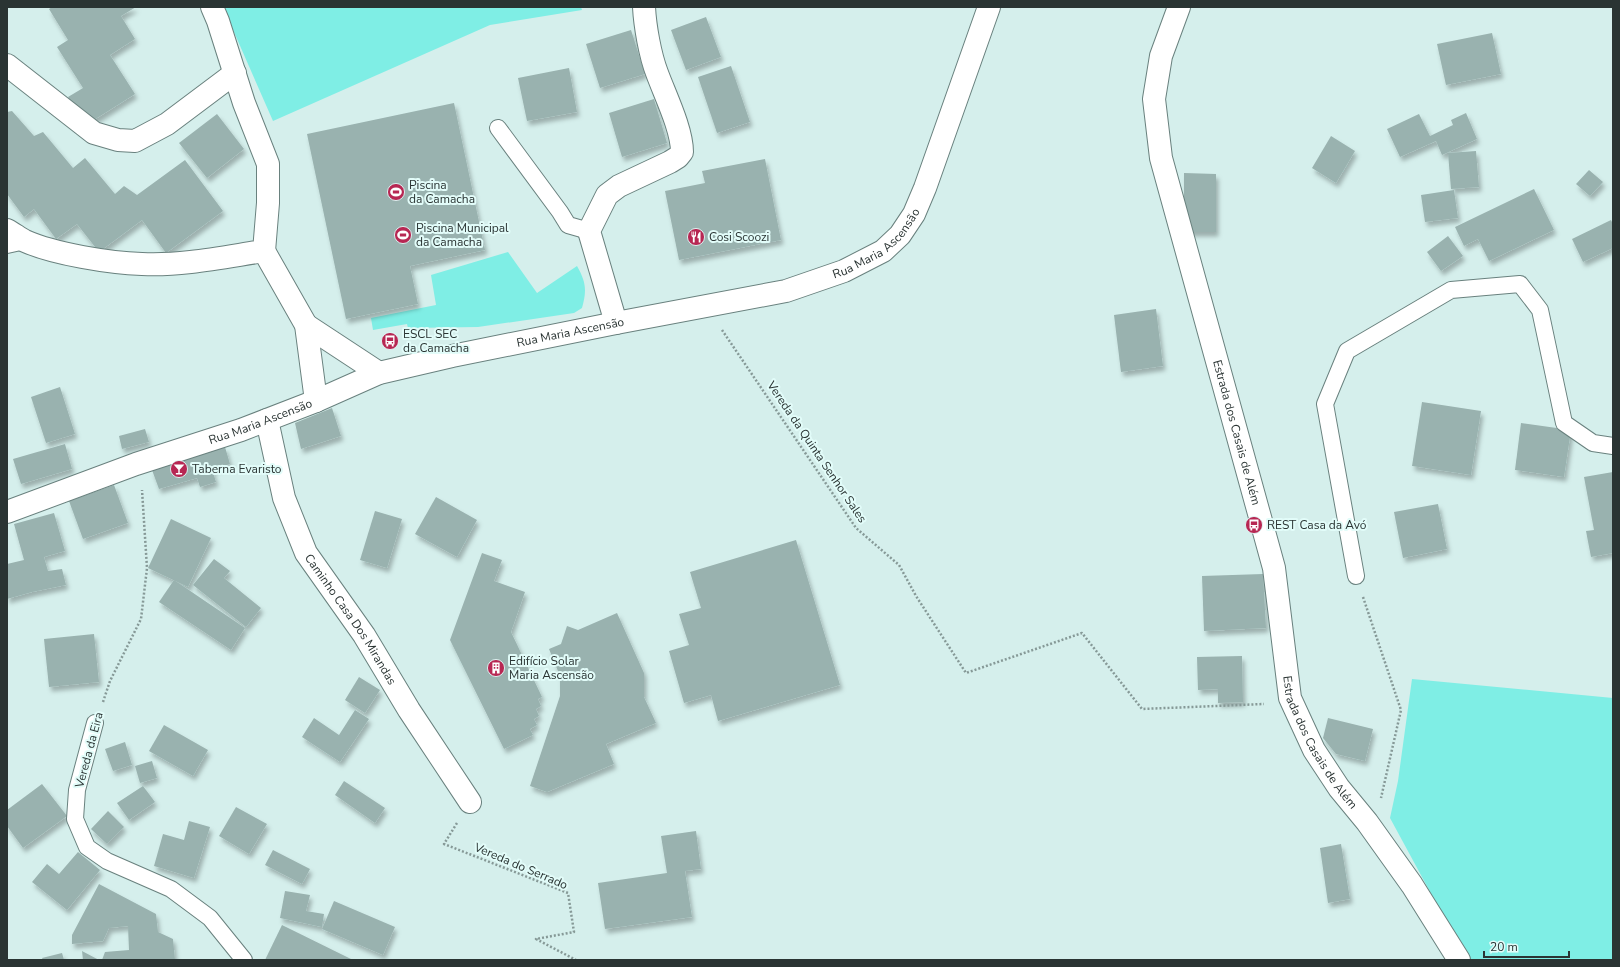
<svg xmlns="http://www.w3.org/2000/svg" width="1620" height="967" font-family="'Nunito Sans',sans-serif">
	<defs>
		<filter id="shadow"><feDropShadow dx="2.5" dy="4.5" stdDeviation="2" flood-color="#0004"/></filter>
	</defs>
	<rect width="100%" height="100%" fill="#d5efec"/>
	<g fill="#7feee5">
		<polygon points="223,7 581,7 582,10 490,25 273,121"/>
		<path d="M508 252 537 293 577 266C586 282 587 290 582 308L574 313 478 327 408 328 407 324 373 330 371 318 436 305 431 275Z"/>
		<polygon points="1412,679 1613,698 1613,960 1467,960 1390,818 1398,781"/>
	</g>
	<g fill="#99b2af" filter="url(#shadow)">
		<polygon points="52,7 136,7 121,16 135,39 110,55 135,94 86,125 68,97 83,88 57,47 68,40 49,9"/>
		<polygon points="706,17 721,57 686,70 671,30"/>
		<polygon points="631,30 645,74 600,88 586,44"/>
		<polygon points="1492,33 1501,74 1446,85 1437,44"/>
		<polygon points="731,66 750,122 717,133 698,77"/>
		<polygon points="569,68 577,112 527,121 518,78"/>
		<polygon points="654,99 667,143 622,157 609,113"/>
		<polygon points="454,103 485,250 410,266 418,304 346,319 307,134"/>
		<polygon points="12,111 34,136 43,132 73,168 85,158 115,194 124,186 137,195 185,160 223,211 166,253 142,220 99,252 77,224 56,239 34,209 24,217 7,194 7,112"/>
		<polygon points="1466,113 1477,139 1442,155 1436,141 1400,157 1387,129 1419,114 1430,136 1453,125 1451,120"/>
		<polygon points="217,114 244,149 207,178 179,143"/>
		<polygon points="1331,136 1355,151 1336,183 1312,168"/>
		<polygon points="1476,151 1479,187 1451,189 1448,153"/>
		<polygon points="765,159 781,240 679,260 665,191 705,183 702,171"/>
		<polygon points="1589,170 1603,182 1590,196 1576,184"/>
		<polygon points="1184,173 1216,174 1216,232 1184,232"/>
		<polygon points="1534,189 1554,230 1489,261 1478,239 1464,246 1455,227"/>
		<polygon points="1454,190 1458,218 1425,222 1421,195"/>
		<polygon points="1611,220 1613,224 1613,248 1583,262 1572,239"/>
		<polygon points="1448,236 1463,256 1441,271 1427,252"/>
		<polygon points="1156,309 1163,366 1121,372 1114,315"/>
		<polygon points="60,387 75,434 46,443 31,397"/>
		<polygon points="1422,402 1481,411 1471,475 1412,466"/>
		<polygon points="332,408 341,436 301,449 295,423"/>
		<polygon points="1521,423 1571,430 1564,477 1515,470"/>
		<polygon points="145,429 149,442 122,449 119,436"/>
		<polygon points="65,444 72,469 21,484 13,459"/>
		<polygon points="225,447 230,464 212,469 216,482 200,487 197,478 159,489 152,470"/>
		<polygon points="1613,472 1613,553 1591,557 1586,531 1594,530 1584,477"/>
		<polygon points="114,485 128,523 83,539 69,501"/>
		<polygon points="436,497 477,520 457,557 415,534"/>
		<polygon points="1438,504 1447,549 1403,558 1394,512"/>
		<polygon points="375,511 402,519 387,568 360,560"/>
		<polygon points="54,513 65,551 44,557 48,571 62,569 66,585 32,592 7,599 7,564 24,560 14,524"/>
		<polygon points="171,519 211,538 188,587 148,568"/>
		<polygon points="796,540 840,685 718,721 711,695 684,703 669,651 689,645 679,614 701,608 690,572"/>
		<polygon points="482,553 502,560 494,581 525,592 511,632 542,697 538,699 541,706 536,709 539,716 534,719 537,725 530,729 533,735 504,749 450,640"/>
		<polygon points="214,559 230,571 224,578 261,608 246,627 193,585"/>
		<polygon points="1263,574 1266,628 1204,631 1202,576"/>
		<polygon points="174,580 245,628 231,650 159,602"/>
		<polygon points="617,613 644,673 644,697 656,723 606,744 614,764 547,792 530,786 560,696 560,676 549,649 561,644 567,626 578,630"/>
		<polygon points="94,634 99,682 49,687 44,639"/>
		<polygon points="1242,656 1243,702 1218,703 1218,689 1198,690 1197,657"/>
		<polygon points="359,677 380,690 365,713 345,700"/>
		<polygon points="355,710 369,719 340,762 302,737 314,718 339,735"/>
		<polygon points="1328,718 1373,729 1365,761 1336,754 1323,738"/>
		<polygon points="164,725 208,750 193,776 149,751"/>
		<polygon points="125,742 132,765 113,771 105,749"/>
		<polygon points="152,761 157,778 140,783 135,766"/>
		<polygon points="344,781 385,808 375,823 335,795"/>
		<polygon points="42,784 67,816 23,848 7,826 7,810"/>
		<polygon points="143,786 155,802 129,820 117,803"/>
		<polygon points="236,807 267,824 249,854 219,836"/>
		<polygon points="108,811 124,827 107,844 91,829"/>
		<polygon points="189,821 210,827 194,878 154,866 163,834 184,840"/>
		<polygon points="696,831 701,869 685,871 692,917 605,929 598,883 667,873 661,836"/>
		<polygon points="1341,844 1350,899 1328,903 1320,848"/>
		<polygon points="273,850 310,869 302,884 265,865"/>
		<polygon points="78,852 100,870 67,910 32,882 47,864 59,874"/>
		<polygon points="99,884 156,914 158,932 173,939 175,960 102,960 105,952 129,950 128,926 109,928 103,941 72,944 72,935"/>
		<polygon points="285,891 310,895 306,911 324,914 322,927 280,918"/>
		<polygon points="334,901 395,927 383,955 322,929"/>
		<polygon points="282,925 353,960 265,960"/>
		<polygon points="82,951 99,960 83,960"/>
		<polygon points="62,953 64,960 43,960 42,958"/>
	</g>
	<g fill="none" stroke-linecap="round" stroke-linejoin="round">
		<g stroke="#69817e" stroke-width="18">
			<g id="service">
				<polyline points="498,128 560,212 568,225 589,231"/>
				<polyline points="7,245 25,241"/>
				<polyline points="1356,576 1325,404 1347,351 1451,290 1520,284 1540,310 1564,423 1593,443 1613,446"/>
				<polyline points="95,723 77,790 75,819 87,847 107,861 171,889 210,918 244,960"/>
			</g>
		</g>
		<g stroke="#69817e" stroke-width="24">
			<g id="minor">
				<path id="s1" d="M1179 7 1161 56 1154 99 1161 158 1274 568 1290 698 1314 750 1339 788 1367 822 1412 885 1459 960"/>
				<polyline points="7,65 94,133 118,140 135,141 167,124 235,73"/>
				<path d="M7 230C13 233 19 238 25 241 54 254 110 263 142 264 182 266 224 257 264 251L268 203V164L244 103 218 21 212 7"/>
				<polyline points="264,251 306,325 316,401"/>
				<path d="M616 323 589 231 607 195 619 186 670 162 678 157 682 152C682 129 665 95 657 73 650 55 645 26 644 7"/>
				<polyline points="306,325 379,373"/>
				<path id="s2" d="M267 420 284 498 306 553 364 635 409 710 470 802"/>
				<path id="s3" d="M7 512 136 464 241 430 316 401 379 373 452 356 616 323 786 291 844 271 883 251 900 235 914 214 925 188 989 7"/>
			</g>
		</g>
		<g stroke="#869997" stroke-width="2.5" stroke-dasharray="2 2" stroke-linecap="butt">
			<polyline points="722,330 856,528 899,565 916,596 966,673 1082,633 1142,709 1264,704"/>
			<polyline points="1363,597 1401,710 1381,798"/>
			<polyline points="103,702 110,681 141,619 147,568 142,490"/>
			<polyline points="457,823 444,844 568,893 574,932 536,939 576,960"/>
		</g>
		<use href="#service" stroke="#fff" stroke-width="16"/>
		<use href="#minor" stroke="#fff" stroke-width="22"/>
	</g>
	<defs>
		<g id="stadium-disc" transform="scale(0.9)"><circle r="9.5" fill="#b72753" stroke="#e2fcf9"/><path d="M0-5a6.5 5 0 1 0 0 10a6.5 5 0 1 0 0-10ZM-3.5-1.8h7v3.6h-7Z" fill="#fff"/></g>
		<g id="restaurant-disc" transform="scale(0.9)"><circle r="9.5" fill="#b72753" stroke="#e2fcf9"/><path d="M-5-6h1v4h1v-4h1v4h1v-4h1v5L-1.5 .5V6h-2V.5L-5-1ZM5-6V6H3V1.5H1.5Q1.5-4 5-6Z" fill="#fff"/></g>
		<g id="bus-disc" transform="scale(0.9)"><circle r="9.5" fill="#b72753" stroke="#e2fcf9"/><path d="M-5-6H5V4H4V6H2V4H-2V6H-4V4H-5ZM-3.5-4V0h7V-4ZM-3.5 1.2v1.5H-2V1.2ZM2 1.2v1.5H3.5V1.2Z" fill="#fff"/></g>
		<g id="bar-disc" transform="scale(0.9)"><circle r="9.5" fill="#b72753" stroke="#e2fcf9"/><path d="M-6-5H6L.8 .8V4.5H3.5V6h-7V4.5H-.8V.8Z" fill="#fff"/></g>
		<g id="building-disc" transform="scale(0.9)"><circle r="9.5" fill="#b72753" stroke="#e2fcf9"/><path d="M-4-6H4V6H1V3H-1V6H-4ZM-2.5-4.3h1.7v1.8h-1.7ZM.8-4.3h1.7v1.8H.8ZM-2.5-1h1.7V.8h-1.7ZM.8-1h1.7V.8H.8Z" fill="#fff"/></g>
	</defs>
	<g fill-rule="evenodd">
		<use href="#stadium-disc" x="396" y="192"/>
		<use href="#stadium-disc" x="403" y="235"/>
		<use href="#restaurant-disc" x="696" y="237"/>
		<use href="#bus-disc" x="390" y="341"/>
		<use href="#bar-disc" x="179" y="469"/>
		<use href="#bus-disc" x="1254" y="525"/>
		<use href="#building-disc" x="496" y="668"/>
	</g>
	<g text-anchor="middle" stroke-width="4" stroke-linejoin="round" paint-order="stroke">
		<g font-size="12" fill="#2a3433" stroke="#e2fcf9" text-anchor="start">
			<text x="409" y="189">Piscina<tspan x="409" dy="14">da Camacha</tspan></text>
			<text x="416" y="232">Piscina Municipal<tspan x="416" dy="14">da Camacha</tspan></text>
			<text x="709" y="241">Cosi Scoozi</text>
			<text x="403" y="338">ESCL SEC<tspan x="403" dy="14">da Camacha</tspan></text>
			<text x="192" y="473">Taberna Evaristo</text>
			<text x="1267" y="529">REST Casa da Avó</text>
			<text x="509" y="665">Edifício Solar<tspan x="509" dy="14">Maria Ascensão</tspan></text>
		</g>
		<g font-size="12" fill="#2a3433" stroke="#e2fcf9">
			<text dy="4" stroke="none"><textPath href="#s3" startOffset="917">Rua Maria Ascensão</textPath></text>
			<text dy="4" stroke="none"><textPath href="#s3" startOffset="593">Rua Maria Ascensão</textPath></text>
			<text dy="4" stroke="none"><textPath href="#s3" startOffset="269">Rua Maria Ascensão</textPath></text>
			<text dy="4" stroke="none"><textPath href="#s1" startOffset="440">Estrada dos Casais de Além</textPath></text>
			<text transform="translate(817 452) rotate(56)" y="4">Vereda da Quinta Senhor Sales</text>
			<text dy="4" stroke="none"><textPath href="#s2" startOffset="219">Caminho Casa Dos Mirandas</textPath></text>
			<text dy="4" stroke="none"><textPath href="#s1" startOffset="764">Estrada dos Casais de Além</textPath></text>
			<text transform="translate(89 750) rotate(-75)" y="4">Vereda da Eira</text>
			<text transform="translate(521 866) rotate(23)" y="4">Vereda do Serrado</text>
		</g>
	</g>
	<rect width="1620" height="967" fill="none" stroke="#2a3433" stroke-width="16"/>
	<path d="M1484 951v6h85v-6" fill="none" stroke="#2a3433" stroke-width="2"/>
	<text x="1490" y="951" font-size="12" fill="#2a3433" stroke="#e2fcf9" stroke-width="3" paint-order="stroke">20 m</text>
</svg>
